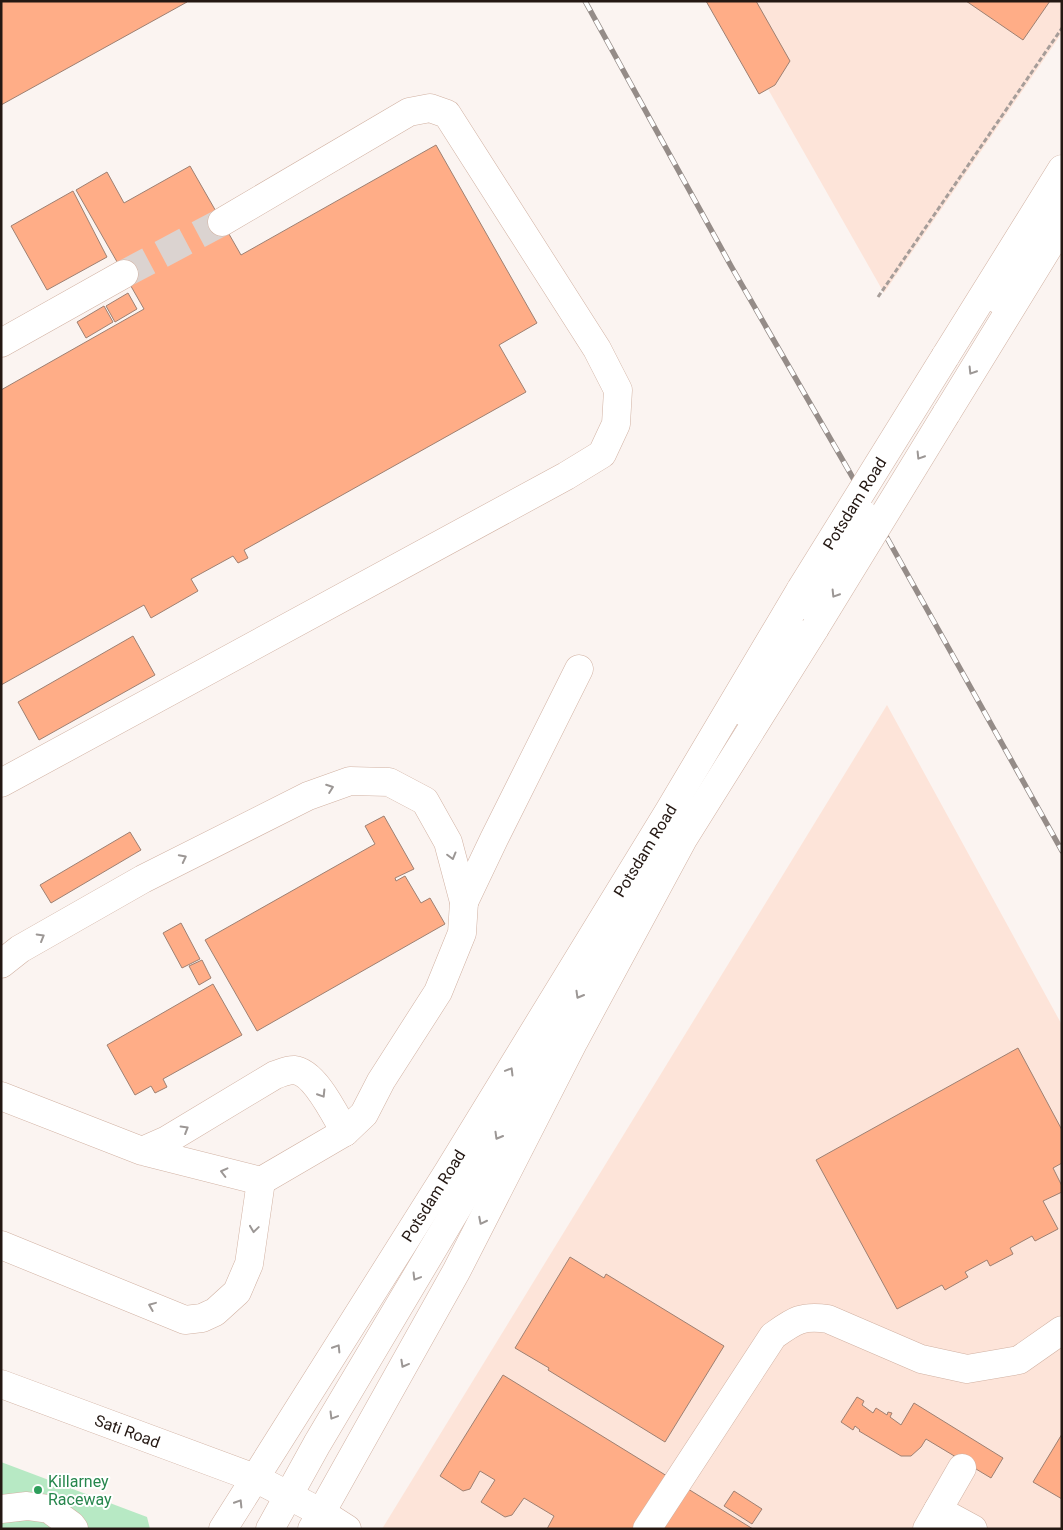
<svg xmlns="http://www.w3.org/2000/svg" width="1063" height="1530" font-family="Roboto,sans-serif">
	<rect width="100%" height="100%" fill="#fbf4f1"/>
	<g fill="#fde4d9">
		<polygon points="718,1 1062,1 1062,33 884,293"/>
		<polygon points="887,705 1062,1025 1062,1529 382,1529"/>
	</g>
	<polygon fill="#b7e9c4" points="1,1462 147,1517 150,1529 1,1529"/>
	<g fill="#ffad87" stroke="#9e8072">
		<polygon points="1,1 186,1 187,2 1,105"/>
		<polygon points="706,1 756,1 790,61 775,85 759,94"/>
		<polygon points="966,1 1050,1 1023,40"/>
		<polygon points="436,145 537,323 499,345 526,392 244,550 248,558 238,563 233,556 191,579 198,591 151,618 144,605 1,685 1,390 144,309 76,190 107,172 124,203 190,166 241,255"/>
		<polygon points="73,191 107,257 47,290 11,226"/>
		<polygon points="128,293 137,309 115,322 106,306"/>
		<polygon points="104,306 113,322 86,338 77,322"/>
		<polygon points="133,636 155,675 39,740 18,702"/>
		<polygon points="384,816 414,869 395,878 396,881 405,876 421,903 430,898 445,924 257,1031 205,940 375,844 365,826"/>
		<polygon points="130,832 141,850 51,903 40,885"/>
		<polygon points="181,923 200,959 182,968 163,933"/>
		<polygon points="202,960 211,978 199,985 189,966"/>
		<polygon points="213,984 242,1035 163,1079 167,1087 155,1093 151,1086 135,1095 107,1045"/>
		<polygon points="1018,1048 1062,1130 1062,1163 1053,1168 1062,1186 1062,1192 1043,1201 1058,1229 1035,1241 1032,1236 1010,1248 1013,1254 990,1266 987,1260 965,1272 968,1277 945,1290 942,1285 897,1309 816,1160"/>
		<polygon points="570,1257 604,1278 606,1274 724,1346 665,1442 548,1370 549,1368 515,1348"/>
		<polygon points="503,1375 753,1529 547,1529 554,1516 524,1498 512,1515 505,1517 481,1502 495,1480 480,1471 470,1489 463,1491 440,1476"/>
		<polygon points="857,1397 864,1401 862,1405 873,1413 876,1408 887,1415 888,1412 892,1413 890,1417 901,1425 914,1403 1003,1458 991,1478 926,1439 921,1447 911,1456 901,1456 859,1431 860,1430 855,1426 853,1430 841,1422"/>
		<polygon points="1062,1434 1062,1499 1033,1482"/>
		<polygon points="734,1491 762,1509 752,1524 724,1506"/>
	</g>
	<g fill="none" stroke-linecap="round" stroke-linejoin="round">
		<polyline stroke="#dbd3d0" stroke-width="28" stroke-dasharray="28 14" stroke-linecap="butt" points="124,274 222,222"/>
		<g stroke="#d1b1a2" stroke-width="29">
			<g id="minor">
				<polyline points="997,299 1062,197"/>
				<polyline points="1,343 124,274"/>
				<polyline points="744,712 808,606"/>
				<polyline points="1,783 566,476 602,454 616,424 618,390 597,349 447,114 430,108 409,112 222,222"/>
				<polyline points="464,902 494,839 579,669"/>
				<polyline points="1,964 20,949 143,879 308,796 350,781 389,782 425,801 448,842 464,902 462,933 438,992 381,1081 364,1114 345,1132"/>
				<path d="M1 1096 142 1151 261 1181 345 1132C335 1115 315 1072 294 1070 287 1070 281 1073 275 1075L167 1140 142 1151"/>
				<polyline points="1,1245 185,1320 202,1318 215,1312 237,1292 249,1264 261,1181"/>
				<path id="s1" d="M1 1384 255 1478 322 1513 347 1529"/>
				<polyline points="1,1509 27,1506 49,1509 71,1525 74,1529"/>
				<polyline points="938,1510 973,1529"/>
				<polyline points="270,1529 317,1444 462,1200 677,821"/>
				<path d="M647 1529 773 1336C794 1321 801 1315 828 1319L921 1359 967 1369 1019 1360 1062 1330"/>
				<polyline points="927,1529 962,1468"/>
			</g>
		</g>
		<g stroke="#d1b1a2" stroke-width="29">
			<g id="major">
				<polyline points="945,357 1062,169"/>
				<polyline points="946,414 1062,225"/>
				<path id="s2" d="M223 1529 448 1172 669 811 801 589"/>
				<polyline points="312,1529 456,1272 574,1041 683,839 815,628"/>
			</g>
		</g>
		<polyline stroke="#a69d99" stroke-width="3" stroke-dasharray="5 2.5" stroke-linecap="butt" points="878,297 1062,28"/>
		<use href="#minor" stroke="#fff" stroke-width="28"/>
		<use href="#major" stroke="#fff" stroke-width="28"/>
		<g stroke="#958c88" stroke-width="5.5">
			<polyline id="rail" points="585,1 731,266 872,511 1062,851"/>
		</g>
		<use href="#rail" stroke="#fff" stroke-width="4" stroke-dasharray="11" stroke-linecap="butt"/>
		<g stroke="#d1b1a2" stroke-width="29" stroke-linecap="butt">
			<polyline id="minor-bridge" points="808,606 863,514"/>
		</g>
		<g stroke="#d1b1a2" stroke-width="29" stroke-linecap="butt">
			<g id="major-bridge">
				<path id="s3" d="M801 589 945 357"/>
				<polyline points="815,628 946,414"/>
			</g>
		</g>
		<use href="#minor-bridge" stroke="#fff" stroke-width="28"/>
		<use href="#major-bridge" stroke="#fff" stroke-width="28"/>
	</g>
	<defs><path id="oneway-chevron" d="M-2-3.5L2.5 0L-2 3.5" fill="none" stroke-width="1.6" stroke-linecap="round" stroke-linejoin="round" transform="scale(1.25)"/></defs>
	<g stroke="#9c9795">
		<use href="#oneway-chevron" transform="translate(972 371) rotate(122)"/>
		<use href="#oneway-chevron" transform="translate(920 456) rotate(122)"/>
		<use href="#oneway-chevron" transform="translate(835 594) rotate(122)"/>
		<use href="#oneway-chevron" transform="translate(330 788) rotate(-20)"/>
		<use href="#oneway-chevron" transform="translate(452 856) rotate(75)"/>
		<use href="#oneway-chevron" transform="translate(183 858) rotate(-27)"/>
		<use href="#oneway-chevron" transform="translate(41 937) rotate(-30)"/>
		<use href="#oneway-chevron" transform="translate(579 995) rotate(120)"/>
		<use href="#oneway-chevron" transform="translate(510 1071) rotate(-59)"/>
		<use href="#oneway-chevron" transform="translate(322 1094) rotate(58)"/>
		<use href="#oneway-chevron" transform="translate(185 1129) rotate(-31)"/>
		<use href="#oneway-chevron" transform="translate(498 1136) rotate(120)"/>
		<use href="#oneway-chevron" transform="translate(224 1172) rotate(-166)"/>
		<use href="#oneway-chevron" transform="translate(482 1221) rotate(117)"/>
		<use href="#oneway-chevron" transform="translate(254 1229) rotate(98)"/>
		<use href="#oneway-chevron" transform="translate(416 1277) rotate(121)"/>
		<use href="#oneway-chevron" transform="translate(152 1306) rotate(-158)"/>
		<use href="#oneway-chevron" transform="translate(337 1348) rotate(-58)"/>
		<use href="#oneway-chevron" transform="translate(404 1364) rotate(119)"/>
		<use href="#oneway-chevron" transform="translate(333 1416) rotate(121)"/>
		<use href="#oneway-chevron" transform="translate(239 1503) rotate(-58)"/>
	</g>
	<circle fill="#2e9e5b" stroke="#fff" stroke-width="2" cx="38" cy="1490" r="5"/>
	<g text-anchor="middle" stroke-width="4" stroke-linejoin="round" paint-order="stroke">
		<g font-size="16" fill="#241813" stroke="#fff">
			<text dy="6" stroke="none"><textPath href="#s3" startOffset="101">Potsdam Road</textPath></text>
			<text dy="6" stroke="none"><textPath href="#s2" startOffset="799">Potsdam Road</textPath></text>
			<text dy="6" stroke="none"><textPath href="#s2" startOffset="394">Potsdam Road</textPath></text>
			<text dy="6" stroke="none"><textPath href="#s1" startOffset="135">Sati Road</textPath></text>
		</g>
		<g font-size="16" fill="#27864d" stroke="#fff" text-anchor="start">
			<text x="48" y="1487">Killarney<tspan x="48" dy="18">Raceway</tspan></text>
		</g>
	</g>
	<rect width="1063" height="1530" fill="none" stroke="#241813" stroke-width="5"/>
</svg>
